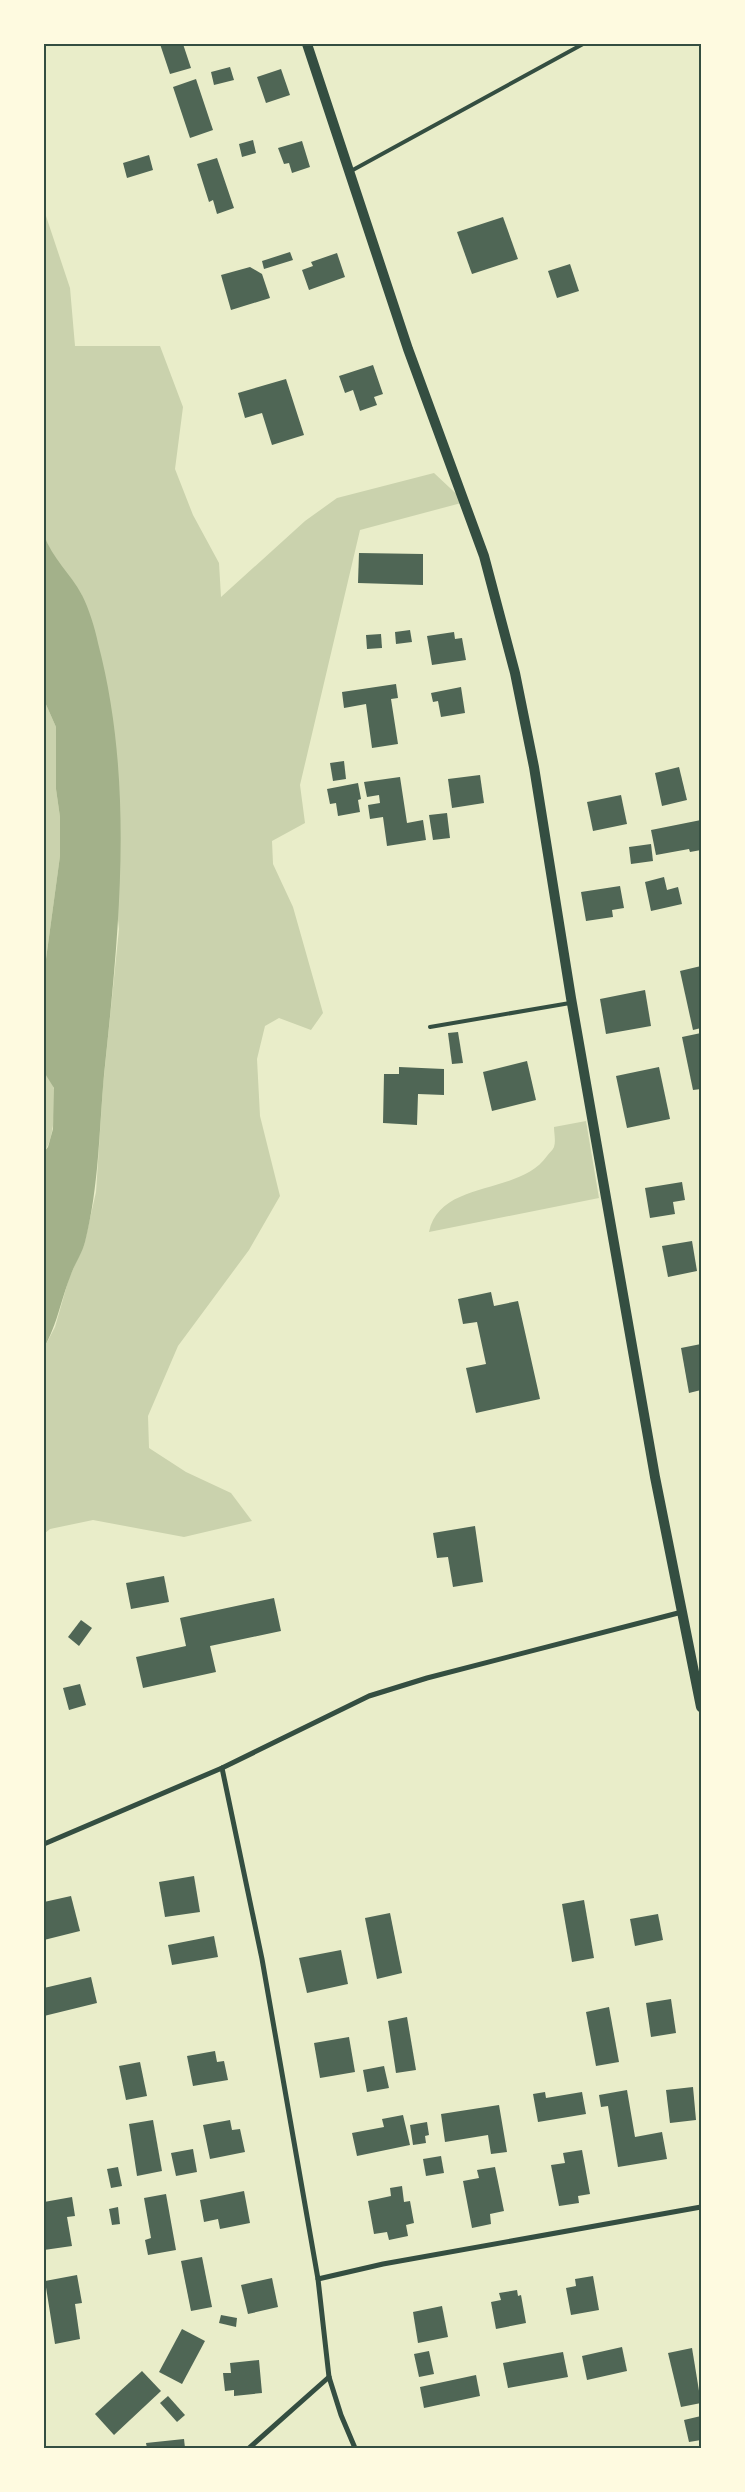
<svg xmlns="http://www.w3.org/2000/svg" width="745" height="2492" font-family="Inter,sans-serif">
	<rect width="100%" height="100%" fill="#e9edc9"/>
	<g fill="#cad2ad">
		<polygon points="44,210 70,288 75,346 160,346 183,407 175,469 193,515 219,563 221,597 305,521 337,498 434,473 465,502 360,530 300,785 305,823 272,841 273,864 293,907 323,1013 311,1030 279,1018 265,1026 257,1059 260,1116 280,1196 249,1250 178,1346 148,1416 149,1448 186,1472 231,1493 252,1521 184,1537 93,1520 50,1529 44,1534 44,1348 55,1327 69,1278 84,1245 96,1192 103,1086 119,929 82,595 50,551 44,535"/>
		<polygon points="44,700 56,727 56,789 60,817 60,856 46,959 44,1002"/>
		<path d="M44 1072C48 1077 53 1083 54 1089 56 1104 54 1141 44 1152Z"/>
		<path d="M586 1121 599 1198 429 1232C440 1179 519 1196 547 1156 549 1153 553 1150 554 1147 556 1141 554 1133 554 1127Z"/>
	</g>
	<path fill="#a3b18a" d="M44 535C52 558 70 573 82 595 89 609 95 628 98 643 135 784 119 931 104 1075 99 1131 99 1186 85 1242 82 1254 74 1265 70 1277 60 1303 58 1322 44 1348V1152L48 1147 53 1129 54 1088 44 1072V1002L46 959 60 856V817L56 789V727L44 700Z"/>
	<g fill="#4f6655">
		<polygon points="160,44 183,44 191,68 170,74"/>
		<polygon points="230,67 234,80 214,85 211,72"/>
		<polygon points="281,69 290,95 266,103 257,77"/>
		<polygon points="196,79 213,130 190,138 173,87"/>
		<polygon points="253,140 256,153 242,157 239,144"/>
		<polygon points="302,141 310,167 292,173 289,163 284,164 278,148"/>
		<polygon points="149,155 153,170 127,178 123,163"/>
		<polygon points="217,158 234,208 217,214 213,200 209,202 197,164"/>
		<polygon points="503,217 518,259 472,274 457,232"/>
		<polygon points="290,252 293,260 264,269 262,261"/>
		<polygon points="337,253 345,277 309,290 302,270 313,266 311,262"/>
		<polygon points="570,264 579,291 557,298 548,271"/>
		<polygon points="250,267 262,274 270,298 231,310 221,275"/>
		<polygon points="373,365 383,394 374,397 377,405 360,411 353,390 345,393 339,376"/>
		<polygon points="286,379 304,435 272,445 262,413 245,418 238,393"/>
		<polygon points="359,553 423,554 423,585 358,583"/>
		<polygon points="410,630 412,642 396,644 395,632"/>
		<polygon points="454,632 455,639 462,638 466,660 432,665 427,636"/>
		<polygon points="381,634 382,648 367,649 366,635"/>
		<polygon points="396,684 398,698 391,699 398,744 372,748 366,704 344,708 342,692"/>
		<polygon points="461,687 465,713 441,717 438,701 433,702 431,693"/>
		<polygon points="344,761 346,779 333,781 330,763"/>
		<polygon points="679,767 687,800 662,806 655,773"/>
		<polygon points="480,775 484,803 452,808 448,779"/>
		<polygon points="400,777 407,823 423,820 426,840 387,846 383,817 370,819 368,805 380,803 379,795 367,797 364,782"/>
		<polygon points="358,783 361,799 358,800 360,812 338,816 336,803 330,804 327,789"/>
		<polygon points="621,795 627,824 593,831 587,802"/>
		<polygon points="447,813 450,838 433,840 429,815"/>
		<polygon points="701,820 701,850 690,852 689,849 656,855 651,830"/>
		<polygon points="651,844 653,861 631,864 629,847"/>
		<polygon points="664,877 667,890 678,887 682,904 651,911 645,882"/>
		<polygon points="620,886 624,908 612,910 613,917 586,921 581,892"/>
		<polygon points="701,966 701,1028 693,1030 680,971"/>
		<polygon points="645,990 651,1026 606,1034 600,999"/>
		<polygon points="458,1032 463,1063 452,1064 448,1033"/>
		<polygon points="701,1033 701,1089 693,1090 682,1037"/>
		<polygon points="527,1061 536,1100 492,1111 483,1072"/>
		<polygon points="399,1067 444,1069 444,1095 418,1094 417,1125 383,1123 384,1074 399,1074"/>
		<polygon points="659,1067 670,1119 627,1128 616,1076"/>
		<polygon points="682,1182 685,1200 673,1202 675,1214 650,1218 645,1188"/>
		<polygon points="692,1241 697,1271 668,1277 662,1246"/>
		<polygon points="491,1292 494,1306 518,1301 540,1399 476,1413 466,1368 486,1364 477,1322 463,1324 458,1299"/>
		<polygon points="701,1344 701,1390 689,1393 681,1348"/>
		<polygon points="475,1526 483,1582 453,1587 448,1557 437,1558 433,1533"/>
		<polygon points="164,1576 169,1602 131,1609 126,1583"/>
		<polygon points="274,1598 281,1631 210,1646 216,1672 143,1688 136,1657 186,1646 180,1618"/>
		<polygon points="81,1620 92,1628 79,1646 68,1637"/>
		<polygon points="80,1684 86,1705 69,1710 63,1688"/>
		<polygon points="194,1876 200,1912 165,1917 159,1882"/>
		<polygon points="71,1896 80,1931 44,1940 44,1902"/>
		<polygon points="584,1900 594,1958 572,1962 562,1904"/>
		<polygon points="390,1913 402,1973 377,1979 365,1918"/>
		<polygon points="658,1914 663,1940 635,1946 630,1919"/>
		<polygon points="214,1936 218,1957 172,1965 168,1945"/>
		<polygon points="341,1950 348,1984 307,1993 299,1958"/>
		<polygon points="91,1977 97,2003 44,2016 44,1988"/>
		<polygon points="671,1999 676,2033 651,2037 646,2003"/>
		<polygon points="609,2007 619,2062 596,2066 586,2012"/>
		<polygon points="407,2017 416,2070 396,2073 388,2021"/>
		<polygon points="349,2037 355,2072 320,2078 314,2043"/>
		<polygon points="215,2051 217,2062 224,2061 228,2080 193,2086 187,2056"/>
		<polygon points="140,2062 147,2096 126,2100 119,2066"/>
		<polygon points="384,2066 389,2088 367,2092 363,2070"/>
		<polygon points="693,2087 696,2120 670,2123 666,2090"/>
		<polygon points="627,2090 635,2137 662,2132 667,2159 618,2167 608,2106 601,2107 599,2095"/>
		<polygon points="545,2092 546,2098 582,2092 586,2114 538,2122 533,2094"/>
		<polygon points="499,2105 507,2152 491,2154 488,2135 445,2142 441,2114"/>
		<polygon points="403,2115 410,2145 357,2156 352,2133 384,2127 382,2119"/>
		<polygon points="153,2120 162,2171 137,2176 129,2124"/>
		<polygon points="230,2120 232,2130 240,2129 245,2152 210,2159 203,2125"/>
		<polygon points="427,2122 429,2135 425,2136 426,2143 413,2145 410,2125"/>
		<polygon points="193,2149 197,2172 176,2176 171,2153"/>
		<polygon points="582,2150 590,2194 578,2196 579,2203 559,2206 551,2165 565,2163 563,2153"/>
		<polygon points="441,2156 444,2173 426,2176 423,2159"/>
		<polygon points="118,2167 122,2186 111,2188 107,2169"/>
		<polygon points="495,2167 504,2211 490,2214 491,2224 472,2228 463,2181 479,2178 477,2170"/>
		<polygon points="402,2186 404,2202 410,2201 414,2223 406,2225 408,2236 389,2240 387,2232 374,2234 368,2201 391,2196 390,2188"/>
		<polygon points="244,2191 250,2223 220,2229 218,2219 204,2222 200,2200"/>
		<polygon points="166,2194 176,2250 148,2255 145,2240 151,2238 144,2198"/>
		<polygon points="72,2197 75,2216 67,2217 72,2246 44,2250 44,2202"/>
		<polygon points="118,2207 120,2224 112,2225 109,2209"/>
		<polygon points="202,2257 212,2307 191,2311 181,2261"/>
		<polygon points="77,2275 82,2303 75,2304 80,2339 55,2344 45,2281"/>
		<polygon points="593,2276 599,2310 571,2315 566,2288 576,2286 575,2279"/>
		<polygon points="272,2278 278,2307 248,2314 241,2285"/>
		<polygon points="517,2290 518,2296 521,2295 526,2323 496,2329 491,2302 501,2300 499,2293"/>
		<polygon points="442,2306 448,2337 418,2343 413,2312"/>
		<polygon points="221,2315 237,2318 236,2327 219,2323"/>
		<polygon points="182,2329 205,2341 182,2384 159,2372"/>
		<polygon points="622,2347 627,2371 587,2380 582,2356"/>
		<polygon points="692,2348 701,2403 681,2407 668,2353"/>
		<polygon points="429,2351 434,2374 419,2377 414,2354"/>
		<polygon points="563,2352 568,2377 508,2388 503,2363"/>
		<polygon points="259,2360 262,2393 234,2396 234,2390 225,2391 223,2373 231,2373 230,2363"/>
		<polygon points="142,2371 161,2391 114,2435 95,2414"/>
		<polygon points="476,2375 480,2396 424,2408 420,2387"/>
		<polygon points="168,2396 185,2415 177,2422 160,2403"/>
		<polygon points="701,2416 701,2440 689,2442 684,2420"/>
		<polygon points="184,2439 185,2448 147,2448 146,2443"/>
	</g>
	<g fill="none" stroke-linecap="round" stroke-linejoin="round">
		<g stroke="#344e41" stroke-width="4">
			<polyline points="351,171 583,44"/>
			<polyline points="430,1027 570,1003"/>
		</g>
		<g stroke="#344e41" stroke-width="5">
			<polyline points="222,1768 262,1959 318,2279 329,2377 341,2415 355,2448"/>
			<polyline points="44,1844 222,1768 369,1696 427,1678 682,1612"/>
			<polyline points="318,2279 383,2264 701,2207"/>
			<polyline points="249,2448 329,2377"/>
		</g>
		<polyline stroke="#344e41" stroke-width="10" points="307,44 408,349 484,556 515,673 534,767 571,998 655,1477 701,1707"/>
	</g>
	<rect width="745" height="2492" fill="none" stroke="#fefae0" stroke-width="90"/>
	<rect x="45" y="45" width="655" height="2402" fill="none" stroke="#344e41" stroke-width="2"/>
</svg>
